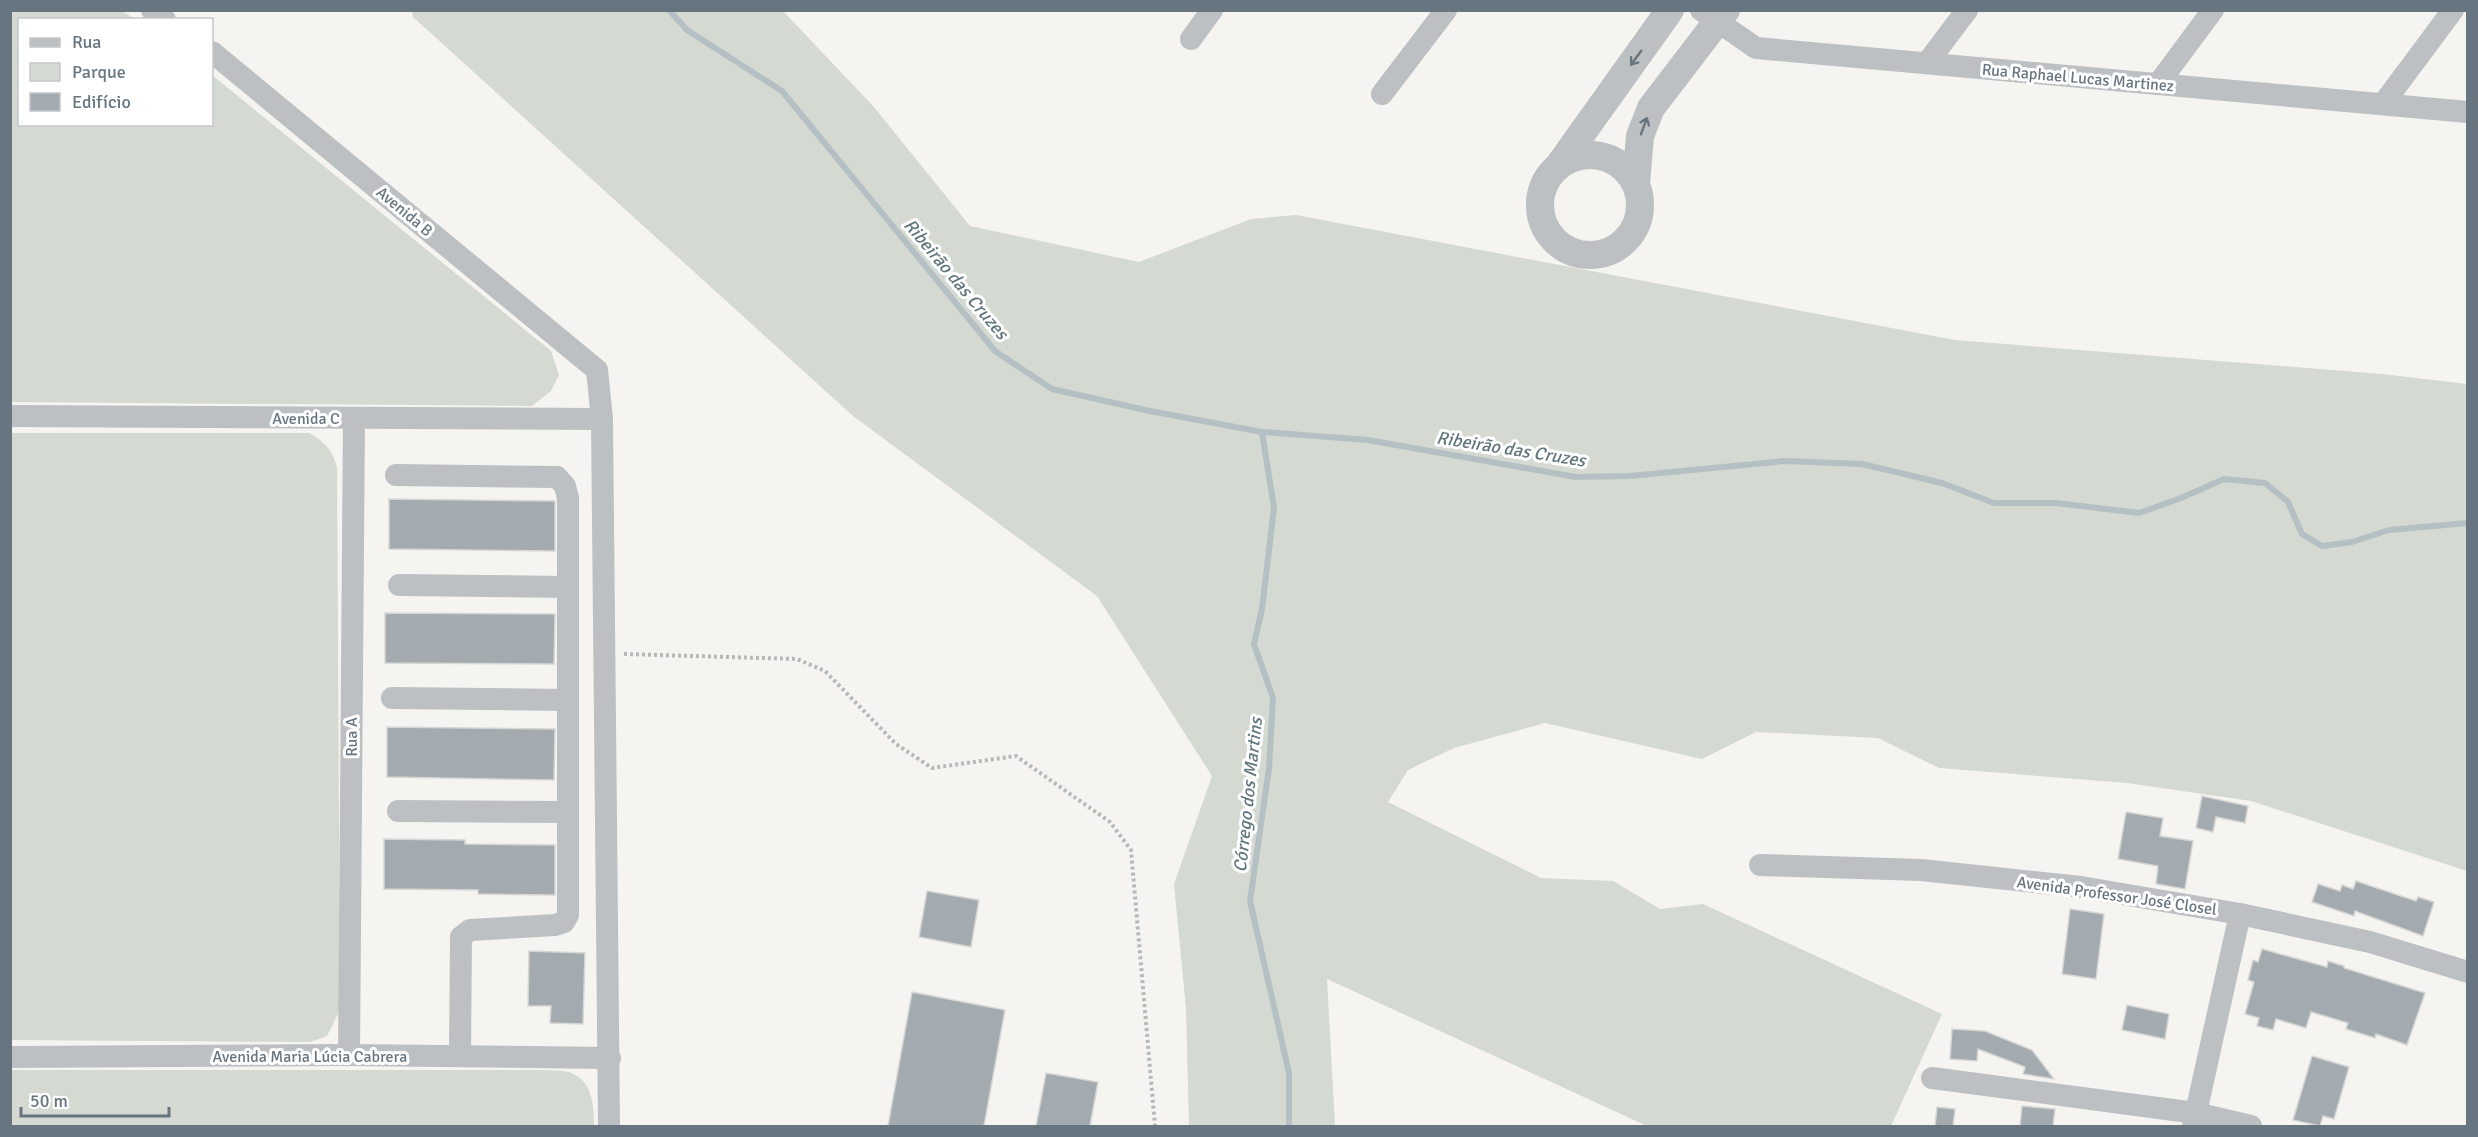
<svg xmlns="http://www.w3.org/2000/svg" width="2478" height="1137" font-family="Signika,sans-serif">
	<rect width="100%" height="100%" fill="#f5f4f1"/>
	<g fill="#d4d9d1">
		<polygon points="11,10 122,11 135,19 20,20 20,124 212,124 212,75 551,351 559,375 551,391 532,406 11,402"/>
		<polygon points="412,11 783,11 874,107 970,226 1139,262 1251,219 1296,215 1955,340 2382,374 2467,384 2467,871 2251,801 2127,783 1939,768 1878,738 1756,732 1702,759 1545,723 1454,748 1408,770 1388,802 1541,878 1613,881 1660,909 1703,904 1942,1014 1891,1126 1647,1126 1327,979 1335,1126 1189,1126 1186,1009 1174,884 1212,776 1097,596 853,416 413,17"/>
		<path d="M11 433H309C325 442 332 450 337 467L340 1010 327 1036 310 1042 11 1040Z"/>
		<path d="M11 1070H547C554 1071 565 1070 571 1073 593 1081 594 1107 594 1126H11Z"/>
	</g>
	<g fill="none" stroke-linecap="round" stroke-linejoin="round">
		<g stroke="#b4c0c3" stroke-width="6">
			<polyline points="669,10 687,30 782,91 995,351 1052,389 1150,411 1262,432 1368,440 1576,477 1630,476 1784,461 1862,464 1942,483 1994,503 2056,503 2139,513 2181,498 2224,479 2265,483 2288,502 2302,534 2322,546 2352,542 2389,530 2468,523"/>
			<polyline points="1262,432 1274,508 1262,609 1254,644 1273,698 1269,768 1250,901 1289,1073 1289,1126"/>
		</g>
	</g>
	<g fill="#a4abb0" stroke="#d6d6d4" stroke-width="1.5">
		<polygon points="389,499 555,501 555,551 389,549"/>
		<polygon points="385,613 555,614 554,664 385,663"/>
		<polygon points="387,727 555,729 554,780 387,777"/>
		<polygon points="2202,796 2248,806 2245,823 2216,817 2213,832 2196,828"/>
		<polygon points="2126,812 2163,818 2160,836 2193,841 2185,889 2156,884 2158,866 2118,859"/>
		<polygon points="384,839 465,840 465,844 555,845 555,895 478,894 478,890 384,889"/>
		<polygon points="2356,881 2416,901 2418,897 2434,902 2423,936 2355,911 2354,916 2312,902 2318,884 2340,891 2342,885 2353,889"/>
		<polygon points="927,891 979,900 971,947 919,937"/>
		<polygon points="2070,909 2104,914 2096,979 2062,974"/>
		<polygon points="2262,949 2327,967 2328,961 2344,966 2344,968 2425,993 2407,1045 2376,1034 2375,1038 2346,1029 2348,1023 2311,1012 2306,1028 2276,1019 2273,1030 2257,1026 2259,1018 2245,1014 2254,982 2248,980 2253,960 2258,962"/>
		<polygon points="529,951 585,953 583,1024 550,1023 551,1006 528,1006"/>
		<polygon points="912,992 1005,1010 984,1126 888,1126"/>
		<polygon points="2127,1005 2169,1014 2165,1039 2122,1030"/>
		<polygon points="1952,1029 1985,1031 2032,1050 2054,1079 2023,1074 2025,1067 1978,1049 1977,1061 1950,1059"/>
		<polygon points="2312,1056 2349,1067 2334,1119 2323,1116 2320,1126 2293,1120"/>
		<polygon points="1046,1073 1098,1082 1090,1126 1036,1126"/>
		<polygon points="2022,1106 2055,1109 2053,1126 2020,1126"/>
		<polygon points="1937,1107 1955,1109 1953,1126 1935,1126"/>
	</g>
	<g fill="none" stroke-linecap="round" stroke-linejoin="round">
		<polyline stroke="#b6b9bb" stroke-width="4" stroke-dasharray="3 3" stroke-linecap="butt" points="624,654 797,659 825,671 896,744 932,768 1016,756 1110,822 1131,850 1155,1126"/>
		<g stroke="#bcc0c3" stroke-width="22">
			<polyline points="152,10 165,20"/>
			<polyline points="1701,10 1756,48 2468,112"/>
			<polyline points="1191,39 1212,10"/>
			<polyline points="212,52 597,370 602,419 609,1126"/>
			<polyline points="1927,63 1967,10"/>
			<polyline points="2158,84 2213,10"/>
			<polyline points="1382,94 1446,10"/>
			<polyline points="2383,104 2453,10"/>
			<polyline points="10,416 602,419"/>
			<polyline points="396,475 557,477 565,486 568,498 568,915 564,922 555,925 470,930 461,937 460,1056"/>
			<polyline points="399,585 568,587"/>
			<polyline points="392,698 568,700"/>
			<polyline points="398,811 567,812"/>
			<polyline points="1760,865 1921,870 2081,887 2240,914 2370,942 2468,972"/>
			<polyline points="349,1055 354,418"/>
			<polyline points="10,1057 349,1055 610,1058"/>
			<polyline points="1932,1078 2196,1113 2251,1126"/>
			<polyline points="2193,1126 2240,914"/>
		</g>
		<g stroke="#bcc0c3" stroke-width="28">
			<circle cx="1590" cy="205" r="50"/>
			<polyline points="1560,164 1670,10"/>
			<polyline points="1636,183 1640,136 1651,108 1726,10"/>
		</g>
	</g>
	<defs><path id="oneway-shaft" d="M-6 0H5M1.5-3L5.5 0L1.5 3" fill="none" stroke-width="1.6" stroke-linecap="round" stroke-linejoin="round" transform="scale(1.5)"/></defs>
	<g stroke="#667580">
		<use href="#oneway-shaft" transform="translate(1636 58) rotate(126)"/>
		<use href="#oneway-shaft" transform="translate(1644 126) rotate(-70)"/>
	</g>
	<g text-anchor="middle" stroke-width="6" stroke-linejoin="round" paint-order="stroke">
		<g font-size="16" fill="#667580" stroke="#fff">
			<text transform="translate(2078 77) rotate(5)" y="6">Rua Raphael Lucas Martinez</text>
			<text transform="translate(405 211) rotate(40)" y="6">Avenida B</text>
			<text x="306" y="424">Avenida C</text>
			<text transform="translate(351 737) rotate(-90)" y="6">Rua A</text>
			<text transform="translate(2117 895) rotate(8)" y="6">Avenida Professor José Closel</text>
			<text x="310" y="1062">Avenida Maria Lúcia Cabrera</text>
		</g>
		<g font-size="18" font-style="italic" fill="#62777d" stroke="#fff">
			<text transform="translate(956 279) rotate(50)" y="6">Ribeirão das Cruzes</text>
			<text transform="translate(1511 449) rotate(9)" y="6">Ribeirão das Cruzes</text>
			<text transform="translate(1248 795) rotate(-84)" y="6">Córrego dos Martins</text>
		</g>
	</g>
	<rect width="2478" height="1137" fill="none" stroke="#667580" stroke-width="24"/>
	<rect x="18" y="18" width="195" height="108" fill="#ffffff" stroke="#c2c8cc" stroke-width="1.5"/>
	<rect x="30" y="38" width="30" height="9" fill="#bcc0c3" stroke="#c2c8cc" stroke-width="1.5"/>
	<text x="72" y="48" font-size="18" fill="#667580">Rua</text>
	<rect x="30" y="63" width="30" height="18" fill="#d4d9d1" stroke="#c2c8cc" stroke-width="1.5"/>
	<text x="72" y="78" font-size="18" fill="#667580">Parque</text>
	<rect x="30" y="93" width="30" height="18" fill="#a4abb0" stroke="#c2c8cc" stroke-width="1.5"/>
	<text x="72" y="108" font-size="18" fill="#667580">Edifício</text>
	<path d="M21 1107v9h148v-9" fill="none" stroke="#667580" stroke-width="3"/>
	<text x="30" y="1107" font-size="18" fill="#667580" stroke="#ffffff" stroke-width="4.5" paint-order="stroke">50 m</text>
</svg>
